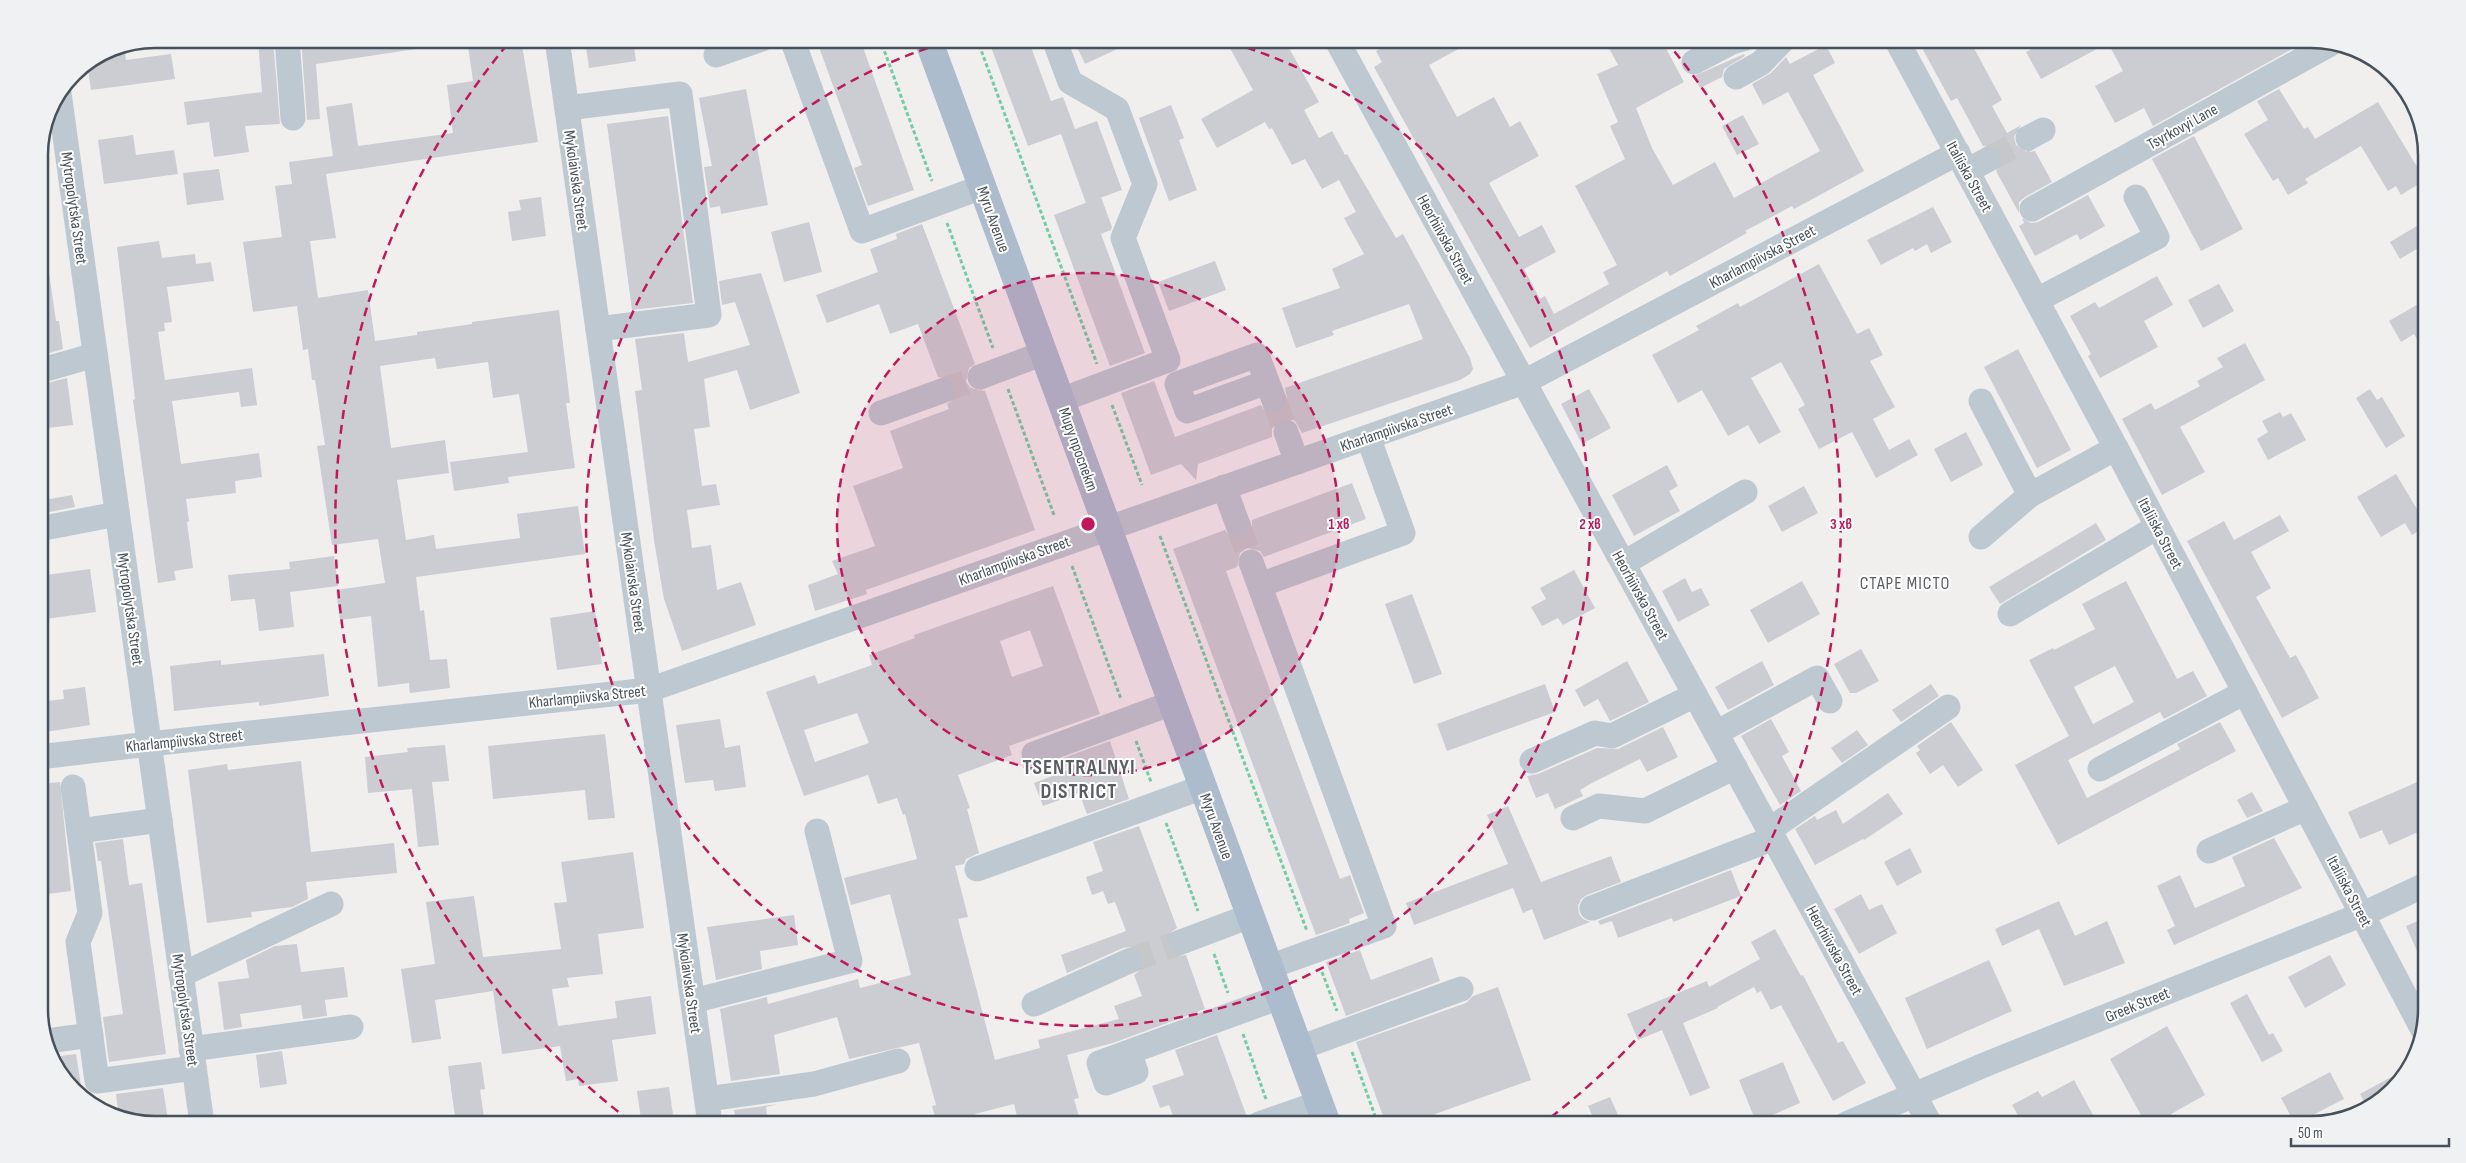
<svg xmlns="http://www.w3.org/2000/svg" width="2466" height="1163" font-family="'Sofia Sans Condensed',sans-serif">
	<rect width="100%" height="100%" fill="#f1eeee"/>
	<g fill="#cbcdd3" fill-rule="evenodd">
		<polygon points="258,39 273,39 280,124 245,126 249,152 214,157 209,122 187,125 184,102 262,92"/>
		<polygon points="301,39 415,39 416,49 316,64 320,119 307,120"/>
		<polygon points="467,39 521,39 538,142 326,174 336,238 310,241 318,298 368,290 375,341 417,335 417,332 472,324 472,322 559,310 570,403 566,403 575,468 508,477 509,483 454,491 450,462 528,452 519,394 493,398 488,362 437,369 435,358 380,366 391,448 445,440 449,473 397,480 406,540 434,535 436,549 520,538 517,514 578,506 585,554 416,577 420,611 424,610 430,660 447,659 450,688 410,693 409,683 378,687 371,616 340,620 336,590 385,583 378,539 332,545 317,446 325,445 315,380 312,380 308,349 303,350 297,306 253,312 243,242 282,237 275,186 292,184 289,162 333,156 326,107 352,103 358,146 453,133 447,85 473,81"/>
		<polygon points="585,39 633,39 636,61 589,68"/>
		<polygon points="816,39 860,39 914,190 868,206 854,168 862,165"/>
		<polygon points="988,39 1028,39 1051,101 1063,97 1075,129 1064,133 1097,121 1122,190 1086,203 1061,134 1028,146"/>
		<polygon points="1090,39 1139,39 1085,64 1076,45"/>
		<polygon points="1225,39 1284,39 1319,102 1304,110 1319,138 1332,131 1345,155 1347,154 1396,238 1403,234 1470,358 1473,369 1470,374 1460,380 1302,433 1295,421 1288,418 1281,419 1272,429 1272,437 1198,464 1196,480 1181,464 1151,475 1121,393 1154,381 1175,437 1261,405 1265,411 1271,414 1280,413 1288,403 1285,388 1423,339 1409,304 1332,331 1334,335 1296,348 1282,308 1340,288 1332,269 1364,254 1344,218 1356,212 1339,180 1322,189 1305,159 1292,165 1272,128 1269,129 1265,122 1217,148 1201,119 1253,90"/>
		<polygon points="1398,39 1477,39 1429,65 1457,117 1494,97 1510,127 1520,121 1539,156 1489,183 1519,237 1542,225 1556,252 1524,269 1540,299 1545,296 1554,314 1609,284 1603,272 1617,265 1575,186 1625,159 1610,126 1618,122 1597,74 1618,65 1604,39 1661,39 1684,82 1636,108 1652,148 1673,185 1715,162 1734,198 1820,151 1788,92 1763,105 1752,84 1771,73 1786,57 1790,64 1826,45 1835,63 1813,75 1864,171 1794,209 1792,206 1745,231 1747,233 1670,276 1667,271 1530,348 1374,67 1382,62 1376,51"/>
		<polygon points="1917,39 1969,39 2002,100 1992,106 2007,133 2021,125 2014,137 2016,145 2027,152 2035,151 2052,182 2025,197 2019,202 2019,213 1996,171 2003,160 2001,152 1996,147 1983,146 1957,98 1951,101"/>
		<polygon points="2050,39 2310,39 2153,126 2144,108 2115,123 2095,86 2123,71 2108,43 2041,79 2026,52"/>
		<polygon points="124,45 126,60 171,54 175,79 91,90 87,63 110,47"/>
		<polygon points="1744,54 1745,56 1724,69 1722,77 1700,88 1694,76"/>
		<polygon points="746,89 768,205 721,214 720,206 710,208 704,167 712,166 699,98"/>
		<polygon points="2279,89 2304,129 2308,127 2315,139 2378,102 2425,180 2401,195 2396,186 2388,191 2361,146 2305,179 2308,183 2288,195 2278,178 2273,181 2244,134 2268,120 2257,101"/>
		<polygon points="1171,105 1184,138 1179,140 1197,190 1169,201 1139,118"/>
		<polygon points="1743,115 1759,144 1737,155 1722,126"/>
		<polygon points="668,116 693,303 632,310 607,124"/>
		<polygon points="133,135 136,155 174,150 178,174 104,184 98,140"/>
		<polygon points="2194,136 2243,229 2201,251 2152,159"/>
		<polygon points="219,169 224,200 187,205 183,173"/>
		<polygon points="2088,195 2105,226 2080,240 2077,234 2035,256 2019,226 2024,223 2022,218 2031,223 2038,222"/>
		<polygon points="541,197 546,236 512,241 508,212 521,210 519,200"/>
		<polygon points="1101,197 1112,227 1111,230 1101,234 1145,353 1110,366 1054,215"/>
		<polygon points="1933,207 1952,242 1931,253 1927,244 1915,251 1913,248 1881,265 1867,240"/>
		<polygon points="2427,220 2427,243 2400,259 2390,242"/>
		<polygon points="809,222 822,272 784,282 771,232"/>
		<polygon points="922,224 975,364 969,368 966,382 971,388 985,391 1035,530 866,590 867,594 815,611 808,585 838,574 832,561 875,546 853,486 903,468 890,431 949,409 947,404 953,400 956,393 955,386 951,380 938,377 918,324 890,334 879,304 827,323 816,295 878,272 870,249 897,239 896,234"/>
		<polygon points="159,241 162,258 195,254 196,264 211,262 214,281 167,287 172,322 164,323 165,331 158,332 165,380 252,368 257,405 241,407 239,392 172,401 181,464 259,453 262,477 235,481 236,493 186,499 189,521 187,522 193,568 174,571 176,580 158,583 133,400 135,399 117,247"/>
		<polygon points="1215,261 1226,290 1169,311 1158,282"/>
		<polygon points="1819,264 1857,334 1869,328 1883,355 1870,361 1895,407 1873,419 1889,450 1909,439 1918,455 1876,478 1852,432 1819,449 1798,409 1805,405 1781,362 1751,378 1781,432 1759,444 1748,425 1728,436 1702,390 1678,403 1652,355 1699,330 1696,326 1738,303 1740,307"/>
		<polygon points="49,273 56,321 59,321 63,349 39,356 39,274"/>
		<polygon points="761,273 800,393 750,410 737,370 704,379 710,427 694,429 702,486 716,484 720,505 687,510 692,548 711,545 717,590 741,582 756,625 682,651 664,599 655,547 635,391 642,390 635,339 684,333 688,362 750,345 735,302 722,305 719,281"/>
		<polygon points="2157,276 2173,305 2144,321 2158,347 2100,378 2088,356 2091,354 2070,316 2095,302 2099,308"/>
		<polygon points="2219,284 2234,311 2203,328 2188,300"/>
		<polygon points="2427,299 2427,356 2414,334 2401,342 2389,321"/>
		<polygon points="2245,343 2265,380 2180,427 2205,472 2162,495 2122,419 2151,403 2155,410 2200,386 2197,381 2223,367 2217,358"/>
		<polygon points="2018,349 2071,450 2037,468 1984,367"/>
		<polygon points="67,378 73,425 39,429 39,385"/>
		<polygon points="1589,389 1611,428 1582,444 1561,404"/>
		<polygon points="2370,389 2377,400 2382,397 2405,436 2386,448 2356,398"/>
		<polygon points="2280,412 2283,417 2291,413 2306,440 2268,460 2257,439 2268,432 2262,421"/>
		<polygon points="1966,432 1983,465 1951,482 1934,449"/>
		<polygon points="1667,465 1678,486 1669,491 1680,511 1634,536 1612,495"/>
		<polygon points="2396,474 2427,526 2412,535 2405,523 2381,537 2357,497"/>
		<polygon points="1352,483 1366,519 1264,557 1260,551 1247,548 1240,553 1237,567 1226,571 1340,879 1350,875 1364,913 1349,919 1350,923 1316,935 1173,549 1225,530 1229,536 1242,539 1249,534 1252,527 1252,520"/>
		<polygon points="1804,486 1818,513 1782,532 1768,506"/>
		<polygon points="72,495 75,507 39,514 39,501"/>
		<polygon points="2280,515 2289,531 2251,552 2271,588 2256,597 2290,658 2296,655 2319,698 2282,718 2187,541 2224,521 2234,540"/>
		<polygon points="2096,523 2106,540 2000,604 1989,587"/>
		<polygon points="334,556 338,586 290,592 294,627 259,631 255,599 231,601 228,575 290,569 289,562"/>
		<polygon points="90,569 96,612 39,620 39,576"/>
		<polygon points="1574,570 1595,608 1563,625 1558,618 1542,626 1531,607 1546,599 1540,588"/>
		<polygon points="1685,578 1692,592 1701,588 1710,605 1678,622 1662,591"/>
		<polygon points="1802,581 1820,614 1768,643 1750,610"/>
		<path d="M2126 581 2177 679 2193 671 2207 696 2164 719 2160 712 2068 760 2087 798 2180 749 2177 744 2220 722 2236 751 2058 845 2015 765 2069 736 2029 660 2053 648 2054 650 2095 629 2082 604ZM2115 666 2134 702 2093 724 2074 687Z"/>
		<path d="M1053 586 1100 714 1009 746 1012 755 958 775 970 808 967 809 979 853 966 859 964 864 955 866 968 917 958 919 995 1060 1040 1048 1038 1040 1119 1019 1114 1006 1142 996 1134 975 1140 970 1143 963 1142 956 1137 949 1130 947 1123 948 1067 973 1061 955 1126 931 1115 902 1108 904 1103 891 1092 895 1086 877 1103 871 1093 842 1139 826 1177 928 1170 933 1167 947 1172 953 1179 956 1186 955 1205 1009 1113 1043 1067 1055 1079 1098 1074 1099 1081 1124H1019L1014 1104 975 1114 978 1124H937L932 1106 936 1105 919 1043 849 1059 837 1017 774 1035 780 1074 731 1081 720 1009 767 997 768 1004 858 979 860 988 911 975 890 894 851 905 844 878 917 859 905 814 903 815 897 798 878 804 868 775 804 796 766 692 815 675 818 684 872 665 869 655 915 638 914 635ZM1030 630 1043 666 1012 677 1000 641ZM857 713 869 743 815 762 804 730Z"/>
		<polygon points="1412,594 1442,674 1414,684 1385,604"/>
		<polygon points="595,611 602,664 557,670 550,618"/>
		<polygon points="1861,649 1879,681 1856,693 1850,693 1834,664"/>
		<polygon points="324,654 329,696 259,706 259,702 174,711 170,666 221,660 221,665"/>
		<polygon points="1627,661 1649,702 1610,721 1598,699 1584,707 1575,690"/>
		<polygon points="1762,661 1774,685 1728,710 1715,687"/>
		<polygon points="1545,684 1555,712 1447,751 1437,724"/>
		<polygon points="1931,684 1939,696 1901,722 1892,710"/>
		<polygon points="85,687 90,725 39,733 39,702 64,699 63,690"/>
		<polygon points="720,719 725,748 740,745 746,787 715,791 713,780 685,783 676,725"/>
		<polygon points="1771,719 1789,752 1782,756 1801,791 1780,805 1741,736"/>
		<polygon points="1951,722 1983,770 1958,787 1943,765 1930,774 1916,753 1920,750 1917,746"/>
		<polygon points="1663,727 1678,757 1647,772 1640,759 1590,784 1580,790 1583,796 1555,809 1548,793 1536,798 1527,776 1538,774 1597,748 1618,749"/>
		<polygon points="1857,730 1868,745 1842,763 1831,748"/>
		<polygon points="605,734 615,818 588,820 585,790 493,799 488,746"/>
		<polygon points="1110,741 1129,799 1087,814 1079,793 1043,806 1034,783 1068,770 1063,758"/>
		<polygon points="445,745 449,781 432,782 439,845 418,847 412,789 368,793 365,757 408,752 407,748"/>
		<polygon points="301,761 311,852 394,843 397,873 306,882 308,899 292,907 251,912 252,917 207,923 188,770 227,764 228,770"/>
		<polygon points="2427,778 2427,828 2389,845 2382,830 2360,839 2348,812"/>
		<polygon points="60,782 71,891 39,895 39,878 43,877 39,848 39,784"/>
		<polygon points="2252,792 2263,811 2247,818 2237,800"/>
		<polygon points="1888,793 1903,814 1864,840 1863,839 1815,865 1795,829 1815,816 1817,820 1836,810 1843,824"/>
		<polygon points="1508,806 1541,882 1611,856 1621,882 1587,895 1581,899 1578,906 1579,914 1583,919 1590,922 1544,940 1532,909 1523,913 1513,888 1414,925 1406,903 1508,864 1487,815"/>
		<polygon points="2274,838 2302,888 2174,945 2167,930 2175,926 2157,886 2180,875 2195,908 2245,886 2232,857"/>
		<polygon points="123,839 129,885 142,883 166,1054 109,1062 103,1017 123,1014 101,861 98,861 95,843"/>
		<polygon points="1910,848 1922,872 1897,886 1884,862"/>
		<polygon points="633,852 644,928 598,934 603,974 567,978 569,987 552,989 558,1026 617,1018 615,1001 651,996 656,1034 612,1040 618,1081 579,1086 578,1079 566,1081 560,1046 502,1054 493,991 435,1000 441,1039 412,1043 401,969 435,964 426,902 474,896 483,957 561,949 554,903 567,902 561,862"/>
		<polygon points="1731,870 1741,896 1673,922 1672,918 1618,938 1612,921 1600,925 1598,921"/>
		<polygon points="1861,894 1869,910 1882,904 1897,933 1859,954 1834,909"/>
		<polygon points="2059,901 2075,936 2107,921 2125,963 2064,986 2039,929 2002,946 1995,929"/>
		<polygon points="794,915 798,945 760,951 762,969 716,980 707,927"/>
		<polygon points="2427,917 2427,974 2406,926"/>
		<polygon points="1775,929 1801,976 1803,975 1838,1043 1843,1041 1866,1083 1833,1101 1781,1005 1771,1010 1761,991 1757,993 1754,987 1717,1007 1718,1008 1683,1023 1710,1088 1690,1096 1662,1030 1638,1040 1627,1014 1707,981 1709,987 1760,959 1751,942"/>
		<polygon points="297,944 301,972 344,967 348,997 325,1000 327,1016 303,1019 301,1005 240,1014 242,1027 224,1030 218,982 249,978 246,960 275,946"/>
		<polygon points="1360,950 1371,980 1432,957 1440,981 1346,1016 1326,962"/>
		<polygon points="2330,955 2346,985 2305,1008 2288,977"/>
		<polygon points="1989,960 2012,1011 1927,1049 1905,998"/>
		<polygon points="1498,987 1531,1080 1435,1114 1439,1124 1386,1124 1356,1042 1466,1003 1473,996"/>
		<polygon points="2247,994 2269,1035 2273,1033 2283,1051 2262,1062 2230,1003"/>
		<polygon points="2167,1026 2205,1095 2171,1114 2176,1124 2146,1124 2110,1059"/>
		<polygon points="1217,1035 1247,1117 1245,1124 1176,1124 1169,1105 1160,1108 1152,1086 1184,1075 1175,1050"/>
		<polygon points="282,1051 287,1084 260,1088 256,1055"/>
		<polygon points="76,1054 82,1092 58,1073 53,1057"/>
		<polygon points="481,1062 485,1089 480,1090 485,1124 456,1124 448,1066"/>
		<polygon points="1783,1062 1800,1103 1756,1122 1739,1080"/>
		<polygon points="2404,1070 2376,1105 2367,1107 2360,1094"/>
		<polygon points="2330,1072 2344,1099 2295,1124 2281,1098"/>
		<polygon points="2074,1080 2098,1124 2023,1124 2012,1105 2038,1091 2042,1097"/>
		<polygon points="669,1087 673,1115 641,1119 637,1091"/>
		<polygon points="163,1088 168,1120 147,1123 119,1117 116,1094"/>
		<polygon points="1610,1097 1622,1124 1596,1124 1588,1106"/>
		<polygon points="778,1104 766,1107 768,1124 736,1124 734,1110"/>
	</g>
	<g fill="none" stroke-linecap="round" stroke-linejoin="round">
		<g stroke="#c6c7c9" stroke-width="25" stroke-dasharray="25 12" stroke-linecap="butt">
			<polyline points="1989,159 2028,138"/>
			<polyline points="942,391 980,377"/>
			<polyline points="1274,400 1286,432"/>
			<polyline points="1238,525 1251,562"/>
			<polyline points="1129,961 1181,942"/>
		</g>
		<g stroke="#73cda3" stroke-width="3" stroke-dasharray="4 2.5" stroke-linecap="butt">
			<polyline points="880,39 932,181"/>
			<polyline points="977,39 1097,364"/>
			<polyline points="947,223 993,348"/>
			<polyline points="1008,389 1054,515"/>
			<polyline points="1112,405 1142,485"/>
			<polyline points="1160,536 1307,931"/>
			<polyline points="1072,566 1121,699"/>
			<polyline points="1136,741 1151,782"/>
			<polyline points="1166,823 1198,911"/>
			<polyline points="1214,954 1228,993"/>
			<polyline points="1322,972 1337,1011"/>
			<polyline points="1243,1034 1266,1099"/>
			<polyline points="1352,1052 1378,1124"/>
		</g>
		<g stroke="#bec8d0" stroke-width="25">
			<polyline points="287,39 293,118"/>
			<polyline points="557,39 710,1124"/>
			<polyline points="792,39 862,231 982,187"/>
			<polyline points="1054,39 1070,82 1117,109 1145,184 1123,238 1168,360 1061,400"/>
			<polyline points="1336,39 1930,1124"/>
			<polyline points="1896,39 2116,448 2423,1030"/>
			<polyline points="716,55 762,39"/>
			<polyline points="1694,62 1732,42 1743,39"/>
			<polyline points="1736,77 1761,63 1784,39"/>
			<polyline points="59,93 202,1124"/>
			<polyline points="567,108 680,94 709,315 598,329"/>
			<polyline points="2028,138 2043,130"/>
			<polyline points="1967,171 1989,159"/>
			<polyline points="2032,209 2332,43"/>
			<polyline points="2037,300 2157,237 2136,197"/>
			<polyline points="39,371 95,355"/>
			<polyline points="980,377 1044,353"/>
			<polyline points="1267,382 1187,411 1177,384 1257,355 1274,400"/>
			<polyline points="1981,401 2030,495"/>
			<polyline points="881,413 942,391"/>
			<polyline points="1286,432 1297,462"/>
			<polyline points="1224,487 1238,525"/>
			<polyline points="39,529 117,514"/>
			<polyline points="1981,537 2030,495 2116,448"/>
			<polyline points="1251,562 1384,926 1269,967"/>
			<polyline points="1624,563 1745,492"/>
			<polyline points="1260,585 1403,533 1368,437"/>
			<polyline points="2010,614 2157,527"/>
			<polyline points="1716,733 1817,678 1830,701"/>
			<polyline points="1034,754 1172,703"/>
			<polyline points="39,757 149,744 649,690 1524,382 1958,153"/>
			<polyline points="1532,761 1595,733 1612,736 1695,695"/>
			<polyline points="2100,769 2245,692"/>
			<polyline points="73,787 90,913 78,942 97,1081 194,1068"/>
			<polyline points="1573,818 1599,806 1645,811 1735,767"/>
			<polyline points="1769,830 1948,707"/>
			<polyline points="79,831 160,820"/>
			<polyline points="2209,851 2306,808"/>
			<polyline points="977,869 1203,787"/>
			<polyline points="1592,908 1774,838"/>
			<polyline points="1181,942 1250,916"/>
			<polyline points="181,975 331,904"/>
			<polyline points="693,1001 850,961 817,831"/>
			<polyline points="1034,1004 1129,961"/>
			<polyline points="47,1041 91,1035"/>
			<polyline points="1299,1048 1461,989"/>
			<polyline points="191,1049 351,1027"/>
			<polyline points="1129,1052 1136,1072 1106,1083 1099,1063 1280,997"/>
			<polyline points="707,1099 814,1084 898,1061"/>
			<polyline points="1259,1124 1319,1103"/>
			<polyline points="1846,1124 1989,1063 2363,914 2427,884"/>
		</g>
		<polyline stroke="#adbccd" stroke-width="28" points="928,39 1327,1124"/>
	</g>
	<circle cx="1088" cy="524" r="251" fill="#c2185b" fill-opacity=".12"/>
	<g fill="none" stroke="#c2185b" stroke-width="2.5" stroke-dasharray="9 6">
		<circle cx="1088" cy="524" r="251"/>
		<path d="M1218 39A502 502 0 1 1 958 39"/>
		<path d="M630 1121A753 753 0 0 1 511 40M1665 40A753 753 0 0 1 1546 1121"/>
	</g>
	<g text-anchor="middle" stroke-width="4" stroke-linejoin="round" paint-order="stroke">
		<g font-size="16" fill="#46515b" stroke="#fff">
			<text transform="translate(2182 126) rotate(-29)" y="6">Tsyrkovyi Lane</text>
			<text transform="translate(1970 176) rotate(61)" y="6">Italiiska Street</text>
			<text transform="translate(577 180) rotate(82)" y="6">Mykolaivska Street</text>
			<text transform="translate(75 208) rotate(82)" y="6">Mytropolytska Street</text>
			<text transform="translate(994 219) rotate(70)" y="6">Myru Avenue</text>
			<text transform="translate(1446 239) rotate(61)" y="6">Heorhiivska Street</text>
			<text transform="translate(1762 256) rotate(-28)" y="6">Kharlampiivska Street</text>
			<text transform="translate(1396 427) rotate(-19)" y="6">Kharlampiivska Street</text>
			<text transform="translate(1079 449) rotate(70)" y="6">Миру проспект</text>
			<text transform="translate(2161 533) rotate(62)" y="6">Italiiska Street</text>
			<text transform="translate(1014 560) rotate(-20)" y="6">Kharlampiivska Street</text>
			<text transform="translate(634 582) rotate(82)" y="6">Mykolaivska Street</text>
			<text transform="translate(1641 595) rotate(61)" y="6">Heorhiivska Street</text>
			<text transform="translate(131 609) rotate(82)" y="6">Mytropolytska Street</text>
			<text transform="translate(587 696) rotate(-6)" y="6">Kharlampiivska Street</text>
			<text transform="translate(184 740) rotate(-6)" y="6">Kharlampiivska Street</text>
			<text transform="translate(1217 826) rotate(70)" y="6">Myru Avenue</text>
			<text transform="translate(2350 891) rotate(62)" y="6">Italiiska Street</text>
			<text transform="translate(1835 950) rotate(61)" y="6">Heorhiivska Street</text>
			<text transform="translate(690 983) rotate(82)" y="6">Mykolaivska Street</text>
			<text transform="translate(2137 1004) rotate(-22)" y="6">Greek Street</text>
			<text transform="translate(186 1010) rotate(82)" y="6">Mytropolytska Street</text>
		</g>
		<g font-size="18" letter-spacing="1" fill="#5a5e63" stroke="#fff">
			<text x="1905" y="589">СТАРЕ МІСТО</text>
		</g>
		<g font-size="21" font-weight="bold" letter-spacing="1" fill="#5a5e63" stroke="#fff">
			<text x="1079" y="774">TSENTRALNYI<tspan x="1079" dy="24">DISTRICT</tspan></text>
		</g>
	</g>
	<path d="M0 0H2466V1163H0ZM155 48H2311A107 107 0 0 1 2418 155V1009A107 107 0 0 1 2311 1116H155A107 107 0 0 1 48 1009V155A107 107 0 0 1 155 48Z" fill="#f0f1f2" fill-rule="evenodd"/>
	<path fill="none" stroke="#46515b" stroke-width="2.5" d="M155 48H2311A107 107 0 0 1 2418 155V1009A107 107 0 0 1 2311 1116H155A107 107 0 0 1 48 1009V155A107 107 0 0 1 155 48Z"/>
	<circle cx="1088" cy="524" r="8" fill="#c2185b" stroke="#fff" stroke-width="2.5"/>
	<g font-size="15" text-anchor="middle" font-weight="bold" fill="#c2185b" stroke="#fff" stroke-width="4" stroke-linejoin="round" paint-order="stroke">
		<text x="1339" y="529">1 хв</text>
		<text x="1590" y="529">2 хв</text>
		<text x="1841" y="529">3 хв</text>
	</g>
	<path d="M2291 1138v8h158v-8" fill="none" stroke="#46515b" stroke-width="2.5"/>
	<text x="2298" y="1138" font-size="15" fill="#46515b" stroke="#ffffff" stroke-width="4" paint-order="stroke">50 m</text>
</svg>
